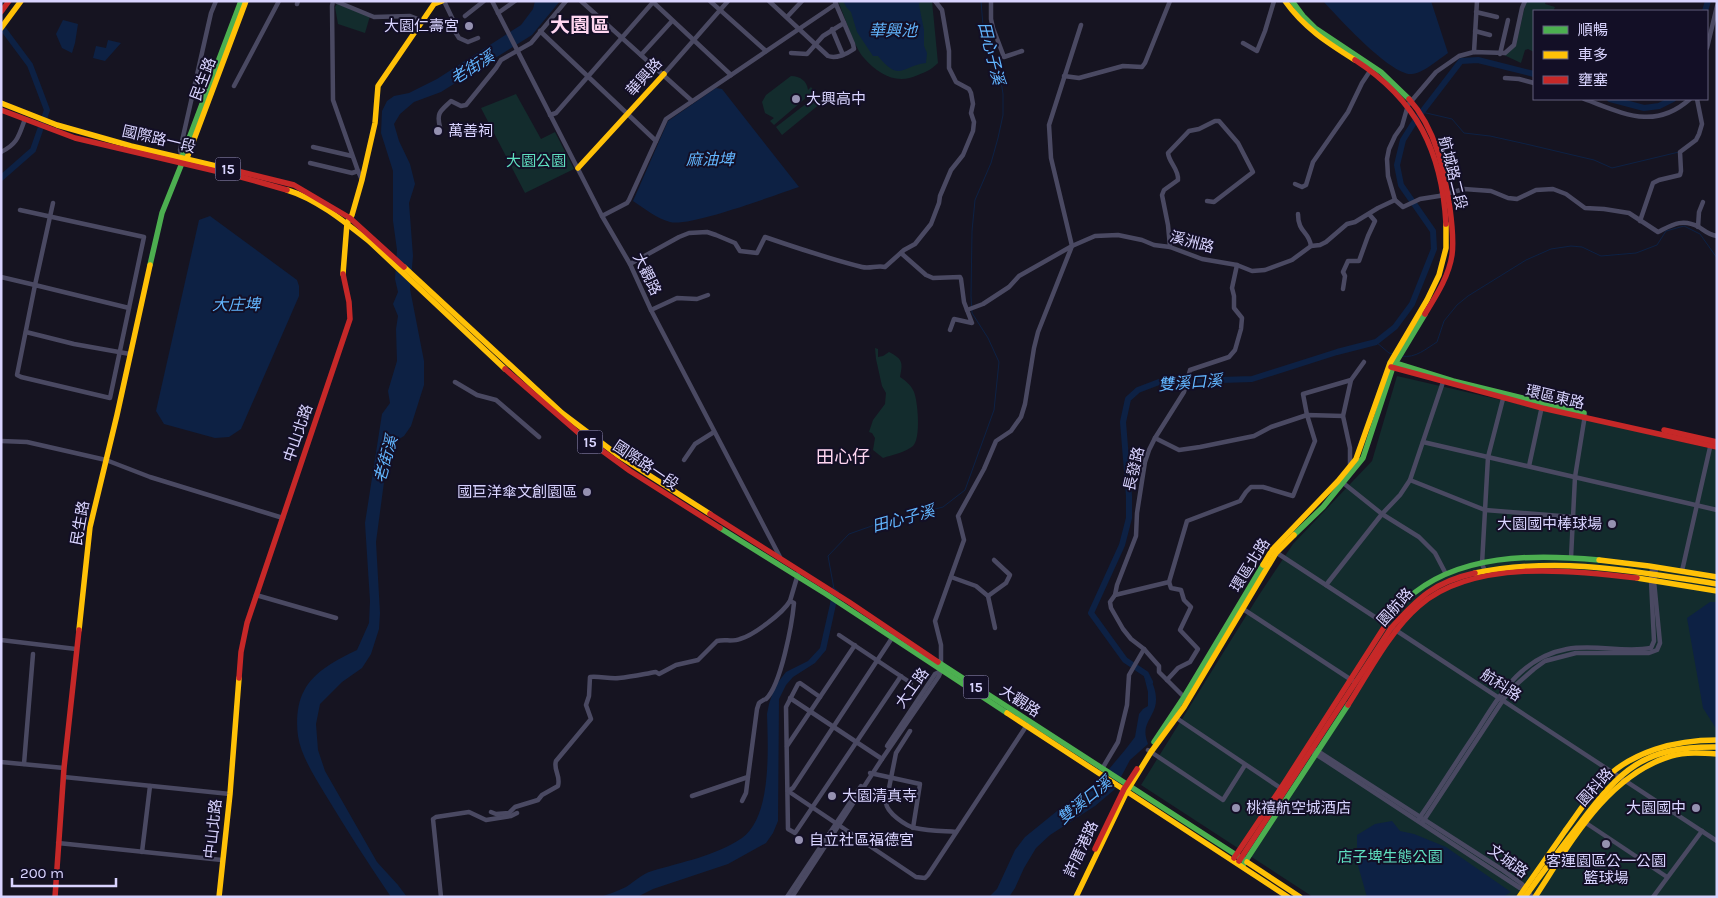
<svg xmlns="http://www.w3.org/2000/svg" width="1718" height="898" font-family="Karla,'Noto Sans TC',sans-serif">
	<rect width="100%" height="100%" fill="#161421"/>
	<g fill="#132c2d">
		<path d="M838 1H932L938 63C932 69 926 72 918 75 897 85 879 75 864 58 855 49 844 15 838 1Z"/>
		<polygon points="1526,1 1546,1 1545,4 1555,7 1553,11 1534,11 1534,52 1528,49 1525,50 1521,63 1504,55 1516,45"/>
		<polygon points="337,4 370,16 365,33 338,24 335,7"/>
		<path d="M791 76C800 76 807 81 808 90L811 87 814 91 774 125 770 121 774 118 765 113 762 102 766 95Z"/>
		<polygon points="516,94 541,139 555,132 574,169 525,193 481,108"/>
		<polygon points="816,96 821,103 782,135 776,127"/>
		<path d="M875 348 878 349V357L883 356 889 352C903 359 903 363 900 377 906 381 911 385 914 392 918 402 921 439 913 446 906 452 892 455 883 458L873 450 875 438 872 433 869 432 873 420 885 404 886 393 882 386 876 359Z"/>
		<polygon points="1397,376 1717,450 1717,897 1313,897 1141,785 1259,595 1293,544 1372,461"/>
	</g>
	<g fill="#0d2144">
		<path d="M535 1H560L532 35 441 92 414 102 400 114 394 124 399 141 410 164 415 184 409 203 413 256 410 289 424 361V385L411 426 404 436 394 442 386 467 376 542 380 613 379 629 371 654 362 668 342 682 320 704 316 724 318 750 325 771 377 862 398 885 407 897H391C368 863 346 829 325 794 315 777 301 756 298 736 296 722 297 703 304 691 314 671 338 659 357 650L369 623 370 601 365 523 382 414 390 403 388 391 397 361 396 329 398 316 393 304 398 292 395 279 397 250 393 221V171L381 133 382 111 387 101 394 96 409 93 437 79 521 25 533 9Z"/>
		<path d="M843 1H920L919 5 924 30V46L927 53 926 63C901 66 900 83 878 56H873L857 32 851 12 847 8Z"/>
		<path d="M1323 1H1431L1448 53C1439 59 1422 74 1412 74 1391 76 1338 17 1323 1Z"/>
		<polygon points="63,20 78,24 75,43 72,53 62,48 56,34"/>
		<polygon points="108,40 121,43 105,61 93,58 96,46 106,48"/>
		<path d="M716 88 722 89 799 187C775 195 690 227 670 222 656 218 645 209 633 201L668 121Z"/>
		<polygon points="210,216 297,280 299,286 299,296 241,429 229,437 215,438 164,424 156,411 199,220"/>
		<path d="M832 587 839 591 826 650 815 663 793 677 786 685 779 699 778 821 773 833 766 843 728 864 653 889 637 897H600C609 894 618 891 626 887 634 882 642 874 652 871 682 862 715 856 742 838 772 817 768 748 767 714L769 704 775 686 786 672 808 661 820 648 830 604Z"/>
		<polygon points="1710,602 1717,602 1717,730 1703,708 1687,618"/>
		<path d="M1144 676H1149C1154 685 1158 696 1155 707 1150 722 1141 726 1148 744L1130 760 1114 790 1095 806 1050 835 1036 848 1024 868 1015 888 1009 897H989L997 889 1015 850 1025 837 1062 807 1088 790 1104 775 1125 750 1135 737 1139 714 1143 709 1148 706V692Z"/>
		<polygon points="1392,821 1400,831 1414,834 1446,847 1511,892 1503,897 1367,897 1357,862 1357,835 1375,824"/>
	</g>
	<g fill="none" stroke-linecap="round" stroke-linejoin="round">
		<g stroke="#0d2144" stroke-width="1">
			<polyline points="1422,112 1452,119 1464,133 1490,136 1526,144 1594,160 1612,168 1679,152"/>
			<polyline points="1376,342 1389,353 1393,354"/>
			<path d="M1402 356C1415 359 1427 348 1437 342L1444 321 1457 305 1468 296 1526 260 1551 249 1571 246 1582 247 1601 256 1636 253 1657 245 1666 231 1684 226 1700 234 1717 258"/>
			<polyline points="834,589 828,556 849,534 883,522 943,507 965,490 994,410 999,362 988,338 972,313 971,296 972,231 975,200 991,163 998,138 1003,115 1003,94 1000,74 983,26 981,1"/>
		</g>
		<g stroke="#0d2144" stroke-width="6">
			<polyline points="1705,11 1708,1"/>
			<polyline points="1,26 30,65 47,110 33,150 1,178"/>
			<polyline points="1610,99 1644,108 1659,106 1673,99"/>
			<polyline points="1150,682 1146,674 1125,660 1091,613 1122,545 1129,518 1129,496 1123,422 1128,399 1138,390 1159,382 1252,379 1337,352 1376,342 1395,327 1412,304 1434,249 1433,231 1401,185 1397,165 1403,140 1415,121 1461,61 1478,60 1534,74"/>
		</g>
		<g stroke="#4a4962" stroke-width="4.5">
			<polyline points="333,1 332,6 333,100 358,171 362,180"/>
			<polyline points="335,1 374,17 410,16 423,21"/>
			<polyline points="444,1 456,26 454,30 459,38 468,42 478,38"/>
			<polyline points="492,1 602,216 630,264 651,310 780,557"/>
			<polyline points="581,1 692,101"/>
			<polyline points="652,1 731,75"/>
			<polyline points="710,1 766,51"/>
			<path d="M769 1 828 56C836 59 847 54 854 49L853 44 835 2"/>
			<polyline points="991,1 991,19 993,28 1004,57 1022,51"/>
			<path d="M1525 1 1522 8 1514 45 1505 53 1474 52 1459 56 1436 72 1408 105 1402 126 1395 136 1389 149 1387 159 1388 176 1395 200 1403 207 1420 199 1439 196 1464 189 1491 191 1508 198 1517 199 1536 190 1553 189 1566 194 1585 208 1604 209 1629 213 1658 232C1672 225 1682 218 1699 227 1705 231 1709 235 1717 236"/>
			<polyline points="297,4 298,1"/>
			<polyline points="1476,12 1497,17"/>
			<polyline points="498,13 515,1"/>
			<polyline points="465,16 484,1"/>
			<polyline points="787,17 802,1"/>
			<polyline points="832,29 843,55"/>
			<polyline points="540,31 656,141"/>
			<polyline points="1475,31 1490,35"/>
			<polyline points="1243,43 1257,51 1265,31 1274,1"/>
			<polyline points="1707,48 1717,6"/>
			<polyline points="1474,52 1477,1"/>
			<polyline points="791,53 807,54 823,36 844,23"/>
			<polyline points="1500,54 1508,20"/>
			<polyline points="641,55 672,21"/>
			<polyline points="664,74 728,1"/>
			<polyline points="1064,76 1079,78 1123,66 1142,67 1145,63 1170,1"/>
			<polyline points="1505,78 1519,79 1534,83"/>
			<polyline points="234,86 279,1"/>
			<path d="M1584 99C1623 113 1654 131 1690 99"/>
			<polyline points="550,115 556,113 654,1"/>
			<path d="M440 127C436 112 441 111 451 101L461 106 466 105 496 68 501 60 531 43 566 1"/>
			<polyline points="313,147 352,156"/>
			<path d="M1 152C18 144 19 135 25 119"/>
			<polyline points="182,157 180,150 211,13 216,1"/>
			<polyline points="310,163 352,173 358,171"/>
			<polyline points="1295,184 1302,187 1306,185 1313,162 1348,112 1362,83 1370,71"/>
			<polyline points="20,210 144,237 129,308"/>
			<path d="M1298 214C1298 233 1309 231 1311 246"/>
			<polyline points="602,216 627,203 629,200 666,119 836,4"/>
			<polyline points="1640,221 1653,183 1659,180 1680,175 1681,171 1680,152 1696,140 1699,134 1702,124 1697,99"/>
			<polyline points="1698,227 1699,212 1703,202"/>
			<path d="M1170 247 1168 225 1162 195 1164 190 1178 180C1179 169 1169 163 1168 153L1189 131 1199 129 1215 121H1219L1238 143 1253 172 1214 202 1207 201"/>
			<polyline points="901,253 926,275 933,278 960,277 961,279 964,302 972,323 954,319 950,330"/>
			<path d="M630 264 679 237 689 233 707 232 716 235 735 243 740 251 757 253 765 237C797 248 830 259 862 267 870 269 877 265 885 267L904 250 915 244 931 224 939 203 940 196 951 170 963 155 973 131 974 122 971 113 973 104 971 93 969 89 956 82 949 68V51L942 10 935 1"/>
			<polyline points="1,277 35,285 53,203"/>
			<polygon points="35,285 129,308 110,398 21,377 17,375"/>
			<polyline points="1343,289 1345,276 1343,272 1348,261 1359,261 1368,236 1375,221 1369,214"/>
			<polyline points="651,310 677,298 697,299 708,295"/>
			<polyline points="967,310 983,304 1009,287 1019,276 1072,246 1095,236 1118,235 1142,240 1154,245 1170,247 1202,259 1237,265 1252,271 1265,270 1292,260 1311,246 1320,245 1326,242 1347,224 1355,222 1378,208 1395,200"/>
			<polyline points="26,332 74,344 130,354"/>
			<polyline points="455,382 477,395 496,400 539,437"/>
			<polyline points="1155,438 1179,450 1200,447 1254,436 1271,427 1307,415 1343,416"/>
			<polyline points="1,441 27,442 106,460 150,477 283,518"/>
			<polyline points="1423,442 1717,510"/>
			<polyline points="684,460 695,444 714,432"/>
			<polyline points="1350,466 1350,448 1343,416 1351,380 1364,362"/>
			<polyline points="1529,466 1542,406"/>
			<polyline points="1410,480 1485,510 1573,517"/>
			<polyline points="1342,482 1382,514 1419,537 1435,553 1446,574"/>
			<polyline points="1274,551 1387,625"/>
			<polyline points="1571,558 1575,477 1585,415"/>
			<polyline points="1485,571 1482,564 1488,457 1504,395"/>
			<polyline points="1682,571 1711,443"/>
			<polyline points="951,577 976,586 988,596"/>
			<polyline points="1326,585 1382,514 1400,495 1410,480 1444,379"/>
			<polyline points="256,595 336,618"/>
			<polyline points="1115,595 1169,582 1187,521 1240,501 1246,492 1251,487 1263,487 1293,496 1315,441 1307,415 1303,394 1351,380"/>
			<polyline points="988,596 1006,583 1010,575 994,560"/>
			<polyline points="988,596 995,628"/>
			<polyline points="1240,607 1353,681"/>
			<polyline points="1394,629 1717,841"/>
			<polyline points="839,635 911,683"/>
			<polyline points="1,640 76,649"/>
			<polyline points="1167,680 1178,668 1190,662 1198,649 1180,630 1191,607 1184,600 1181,590 1171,588 1169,582"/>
			<polyline points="820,697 800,683 798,684 786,707 788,829 795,833 901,676"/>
			<polyline points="1184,697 1159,672 1159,666 1144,649 1131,639 1123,629 1111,608 1110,602 1115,595 1117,585 1136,536 1137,513 1145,462 1149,450 1155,438 1184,392 1190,370 1229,357 1235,350 1241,329 1242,318 1234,308 1234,296 1232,288 1237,265"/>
			<polyline points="790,698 882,759"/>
			<polyline points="1175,717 1282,789"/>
			<path d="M910 731 896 753 886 803C887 813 906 826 915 828 929 831 943 831 956 832"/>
			<polyline points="787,746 855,645"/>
			<polyline points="887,746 935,674 941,671"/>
			<polyline points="1148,750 1223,800 1245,765"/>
			<polyline points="1316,750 1501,869 1522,884 1532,897"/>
			<polyline points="1314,753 1520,888 1525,888"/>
			<polyline points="1,762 64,768"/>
			<polyline points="24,764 33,654"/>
			<polyline points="1102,769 1118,742 1127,705 1129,675 1144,649"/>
			<polyline points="870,773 920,784 913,828"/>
			<polyline points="64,777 230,794"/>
			<polyline points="788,791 916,877 925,878 928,875 1027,725"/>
			<polyline points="788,791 793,788 894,635"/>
			<path d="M692 796 748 777 757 709 759 703C760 702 765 699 766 699 781 685 792 624 794 603L790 601 798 574"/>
			<polyline points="742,801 746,793 748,777"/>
			<path d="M491 812 496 814 509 813 515 807 538 800 542 795 558 786C561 775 553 770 556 761L591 719 586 705 589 696 590 677C600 676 609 679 619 678 632 677 644 674 656 672L659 674 676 665 698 660 717 641C724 639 733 642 740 639 754 635 783 613 790 601"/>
			<path d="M1418 820C1437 793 1454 765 1473 737 1498 699 1518 658 1567 649 1595 644 1624 653 1651 648L1654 641 1651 581 1652 567"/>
			<polyline points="1422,823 1509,691 1534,669 1545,661 1576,653 1649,653 1657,650 1660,643 1654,581 1656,568"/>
			<polyline points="1586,823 1667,877"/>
			<polyline points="58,843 222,860"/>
			<polyline points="142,852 150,786"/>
			<polyline points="441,897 433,819 436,817 469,812 486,820 511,816 517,813"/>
			<polyline points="787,897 861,786"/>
			<polyline points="792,897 882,759 939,676 941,671 941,645 935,621 964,540 958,516 984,469 996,441 1011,431 1021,417 1025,404 1034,348 1038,332 1072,246 1051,158 1049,125 1081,25"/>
			<polyline points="1653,897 1702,831"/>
		</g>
		<g stroke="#4caf50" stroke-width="5.5">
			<polyline points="1292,1 1303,16 1315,28 1381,72 1409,99"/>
			<polyline points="150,265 162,213 182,163 182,157 241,1"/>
			<polyline points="1395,363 1453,381 1584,413"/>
			<polyline points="720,528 826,594 1007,713"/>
			<polyline points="1294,535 1323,507 1363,458 1393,367 1425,314"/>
			<path d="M1406 600C1456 553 1535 554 1599 560"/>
			<polyline points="938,662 1247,862"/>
			<polyline points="1154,742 1184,697 1263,565"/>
			<polyline points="1243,865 1348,705"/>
		</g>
		<g stroke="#ffc107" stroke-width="5.5">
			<path d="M1285 1C1304 28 1328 43 1355 60"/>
			<polyline points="1,28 21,1"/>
			<polyline points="1,103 57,125 131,146 233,170"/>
			<polyline points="183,162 187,158 246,1"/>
			<polyline points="578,168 664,74"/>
			<path d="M287 190C317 199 346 223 370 242L505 369"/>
			<polyline points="404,267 562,413 619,456 710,514"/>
			<polyline points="343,274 347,223 352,215 362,180 375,123 378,86 434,4 442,1"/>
			<polyline points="1599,560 1649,566 1717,577"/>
			<polyline points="1263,565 1272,550 1338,481 1356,459 1390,363 1427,300 1439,275 1446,248 1446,224"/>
			<path d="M1475 573C1560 556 1633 571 1717 584"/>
			<polyline points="1637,578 1717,591"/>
			<polyline points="79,630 90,527 117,415 150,265"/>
			<polyline points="1007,713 1288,897"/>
			<polyline points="1247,862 1300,897"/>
			<polyline points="219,897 230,794 239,678"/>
			<polyline points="1076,897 1127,791 1151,752 1184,707 1276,553 1294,535"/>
			<path d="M1519 897C1534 875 1550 853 1565 831 1577 815 1588 797 1602 782 1631 751 1676 740 1717 740"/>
			<path d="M1525 897C1542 873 1560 849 1578 826 1620 770 1643 746 1717 747"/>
			<path d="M1535 897C1570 844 1606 776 1671 756 1686 752 1702 753 1717 754"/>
		</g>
		<g stroke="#c62828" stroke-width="5.5">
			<polyline points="1,12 9,1"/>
			<path d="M1355 60C1417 100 1442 152 1446 224"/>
			<path d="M1409 99C1436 129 1444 170 1450 209 1452 224 1454 240 1452 255 1449 276 1436 296 1425 314"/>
			<polyline points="1,110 75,138 241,177 287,190"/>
			<polyline points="233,170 294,185 350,218 404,267"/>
			<polyline points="1391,367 1542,408 1717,447"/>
			<polyline points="505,369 582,436 630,471 720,528"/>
			<polyline points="1664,430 1717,442"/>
			<polyline points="710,514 849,602 938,662"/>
			<polyline points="239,678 241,652 247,623 350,319 349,302 343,274"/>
			<path d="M1348 705C1369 672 1390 631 1419 606 1472 559 1573 570 1637 578"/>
			<polyline points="1095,849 1124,789 1137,769"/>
			<polyline points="1234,858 1281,788 1390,618 1406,600"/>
			<path d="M1239 861 1391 628C1418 598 1434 582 1475 573"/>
			<polyline points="55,897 64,768 79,630"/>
		</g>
	</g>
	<g fill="#9591b1" stroke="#130f26" stroke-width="2">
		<circle cx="469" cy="26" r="5"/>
		<circle cx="796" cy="99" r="5"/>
		<circle cx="438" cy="131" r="5"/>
		<circle cx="587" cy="492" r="5"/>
		<circle cx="1612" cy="524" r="5"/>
		<circle cx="832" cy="796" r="5"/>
		<circle cx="1236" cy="808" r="5"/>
		<circle cx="1696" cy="808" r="5"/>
		<circle cx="799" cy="840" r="5"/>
		<circle cx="1606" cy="844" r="5"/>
	</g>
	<g text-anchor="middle" stroke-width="4" stroke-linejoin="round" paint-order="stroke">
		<g fill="#130f26" stroke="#9e99be" stroke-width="1">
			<rect x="215.5" y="157.5" width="25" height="23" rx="4"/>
			<rect x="577.5" y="430.5" width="25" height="23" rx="4"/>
			<rect x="963.5" y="675.5" width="25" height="23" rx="4"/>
		</g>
		<g font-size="14" font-weight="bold" fill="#d9d4ff">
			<text x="228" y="174">15</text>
			<text x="590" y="447">15</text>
			<text x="976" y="692">15</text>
		</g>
		<g font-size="15" fill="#d9d4ff" stroke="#130f26" text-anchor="start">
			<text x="459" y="31" text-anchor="end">大園仁壽宮</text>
			<text x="806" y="104">大興高中</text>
			<text x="448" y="136">萬善祠</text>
			<text x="577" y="497" text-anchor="end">國巨洋傘文創園區</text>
			<text x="1602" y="529" text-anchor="end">大園國中棒球場</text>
			<text x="842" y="801">大園清真寺</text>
			<text x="1246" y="813">桃禧航空城酒店</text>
			<text x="1686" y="813" text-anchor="end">大園國中</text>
			<text x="809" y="845">自立社區福德宮</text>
			<text x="1606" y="866" text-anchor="middle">客運園區公一公園<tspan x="1606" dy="17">籃球場</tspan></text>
		</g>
		<g font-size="15" fill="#d9d4ff" stroke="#130f26">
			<text transform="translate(644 77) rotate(-48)" y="5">華興路</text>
			<text transform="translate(203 79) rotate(-69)" y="5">民生路</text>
			<text transform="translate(159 139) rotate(13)" y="5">國際路一段</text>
			<text transform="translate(1453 173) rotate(76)" y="5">航城路二段</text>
			<text transform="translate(1192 242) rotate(15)" y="5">溪洲路</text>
			<text transform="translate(647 274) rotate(64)" y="5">大觀路</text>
			<text transform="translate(1555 397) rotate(13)" y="5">環區東路</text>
			<text transform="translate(298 433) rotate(-71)" y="5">中山北路</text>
			<text transform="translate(646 465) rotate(34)" y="5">國際路一段</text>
			<text transform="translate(1134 469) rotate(-77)" y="5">長發路</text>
			<text transform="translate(80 523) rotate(-80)" y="5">民生路</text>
			<text transform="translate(1250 565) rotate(-58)" y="5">環區北路</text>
			<text transform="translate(1395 607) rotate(-48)" y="5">園航路</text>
			<text transform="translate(1501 685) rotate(33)" y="5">航科路</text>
			<text transform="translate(912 688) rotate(-54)" y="5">大工路</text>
			<text transform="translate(1020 701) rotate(33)" y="5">大觀路</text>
			<text transform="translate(1595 787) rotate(-48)" y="5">園科路</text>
			<text transform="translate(213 829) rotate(-84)" y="5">中山北路</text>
			<text transform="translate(1081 849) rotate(-65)" y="5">許厝港路</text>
			<text transform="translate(1508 861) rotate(36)" y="5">文城路</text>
		</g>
		<g font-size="15" fill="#5fe0c0" stroke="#130f26">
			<text x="536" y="166">大園公園</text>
			<text x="1390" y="862">店子埤生態公園</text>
		</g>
		<g font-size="16" font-style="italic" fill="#62b6ff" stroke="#130f26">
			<text x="893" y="36">華興池</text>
			<text transform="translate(992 53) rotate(76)" y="6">田心子溪</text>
			<text transform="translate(472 67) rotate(-32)" y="6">老街溪</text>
			<text x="710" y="165">麻油埤</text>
			<text x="236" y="310">大庄埤</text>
			<text transform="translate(1190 382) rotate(-4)" y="6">雙溪口溪</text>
			<text transform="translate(385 459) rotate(-74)" y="6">老街溪</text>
			<text transform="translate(903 518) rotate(-15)" y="6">田心子溪</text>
			<text transform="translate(1084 800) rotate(-39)" y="6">雙溪口溪</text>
		</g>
		<g font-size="18" fill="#ffd6f0" stroke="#130f26">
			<text x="843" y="463">田心仔</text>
		</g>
		<g font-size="20" font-weight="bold" fill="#ffd6f0" stroke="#130f26">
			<text x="580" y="32">大園區</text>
		</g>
	</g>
	<rect width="1718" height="898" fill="none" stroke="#d9d4ff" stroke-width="5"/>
	<rect x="1533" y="10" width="175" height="90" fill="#130f26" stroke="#625e7d"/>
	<rect x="1543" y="26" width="25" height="8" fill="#4caf50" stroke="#625e7d"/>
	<text x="1578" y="35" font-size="15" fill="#d9d4ff">順暢</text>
	<rect x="1543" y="51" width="25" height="8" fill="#ffc107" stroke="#625e7d"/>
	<text x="1578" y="60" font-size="15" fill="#d9d4ff">車多</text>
	<rect x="1543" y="76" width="25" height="8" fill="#c62828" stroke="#625e7d"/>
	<text x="1578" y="85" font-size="15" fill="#d9d4ff">壅塞</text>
	<path d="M12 878v8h104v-8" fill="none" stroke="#d9d4ff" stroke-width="2.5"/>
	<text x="20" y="878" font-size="15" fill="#d9d4ff" stroke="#130f26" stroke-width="4" paint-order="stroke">200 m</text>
</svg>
